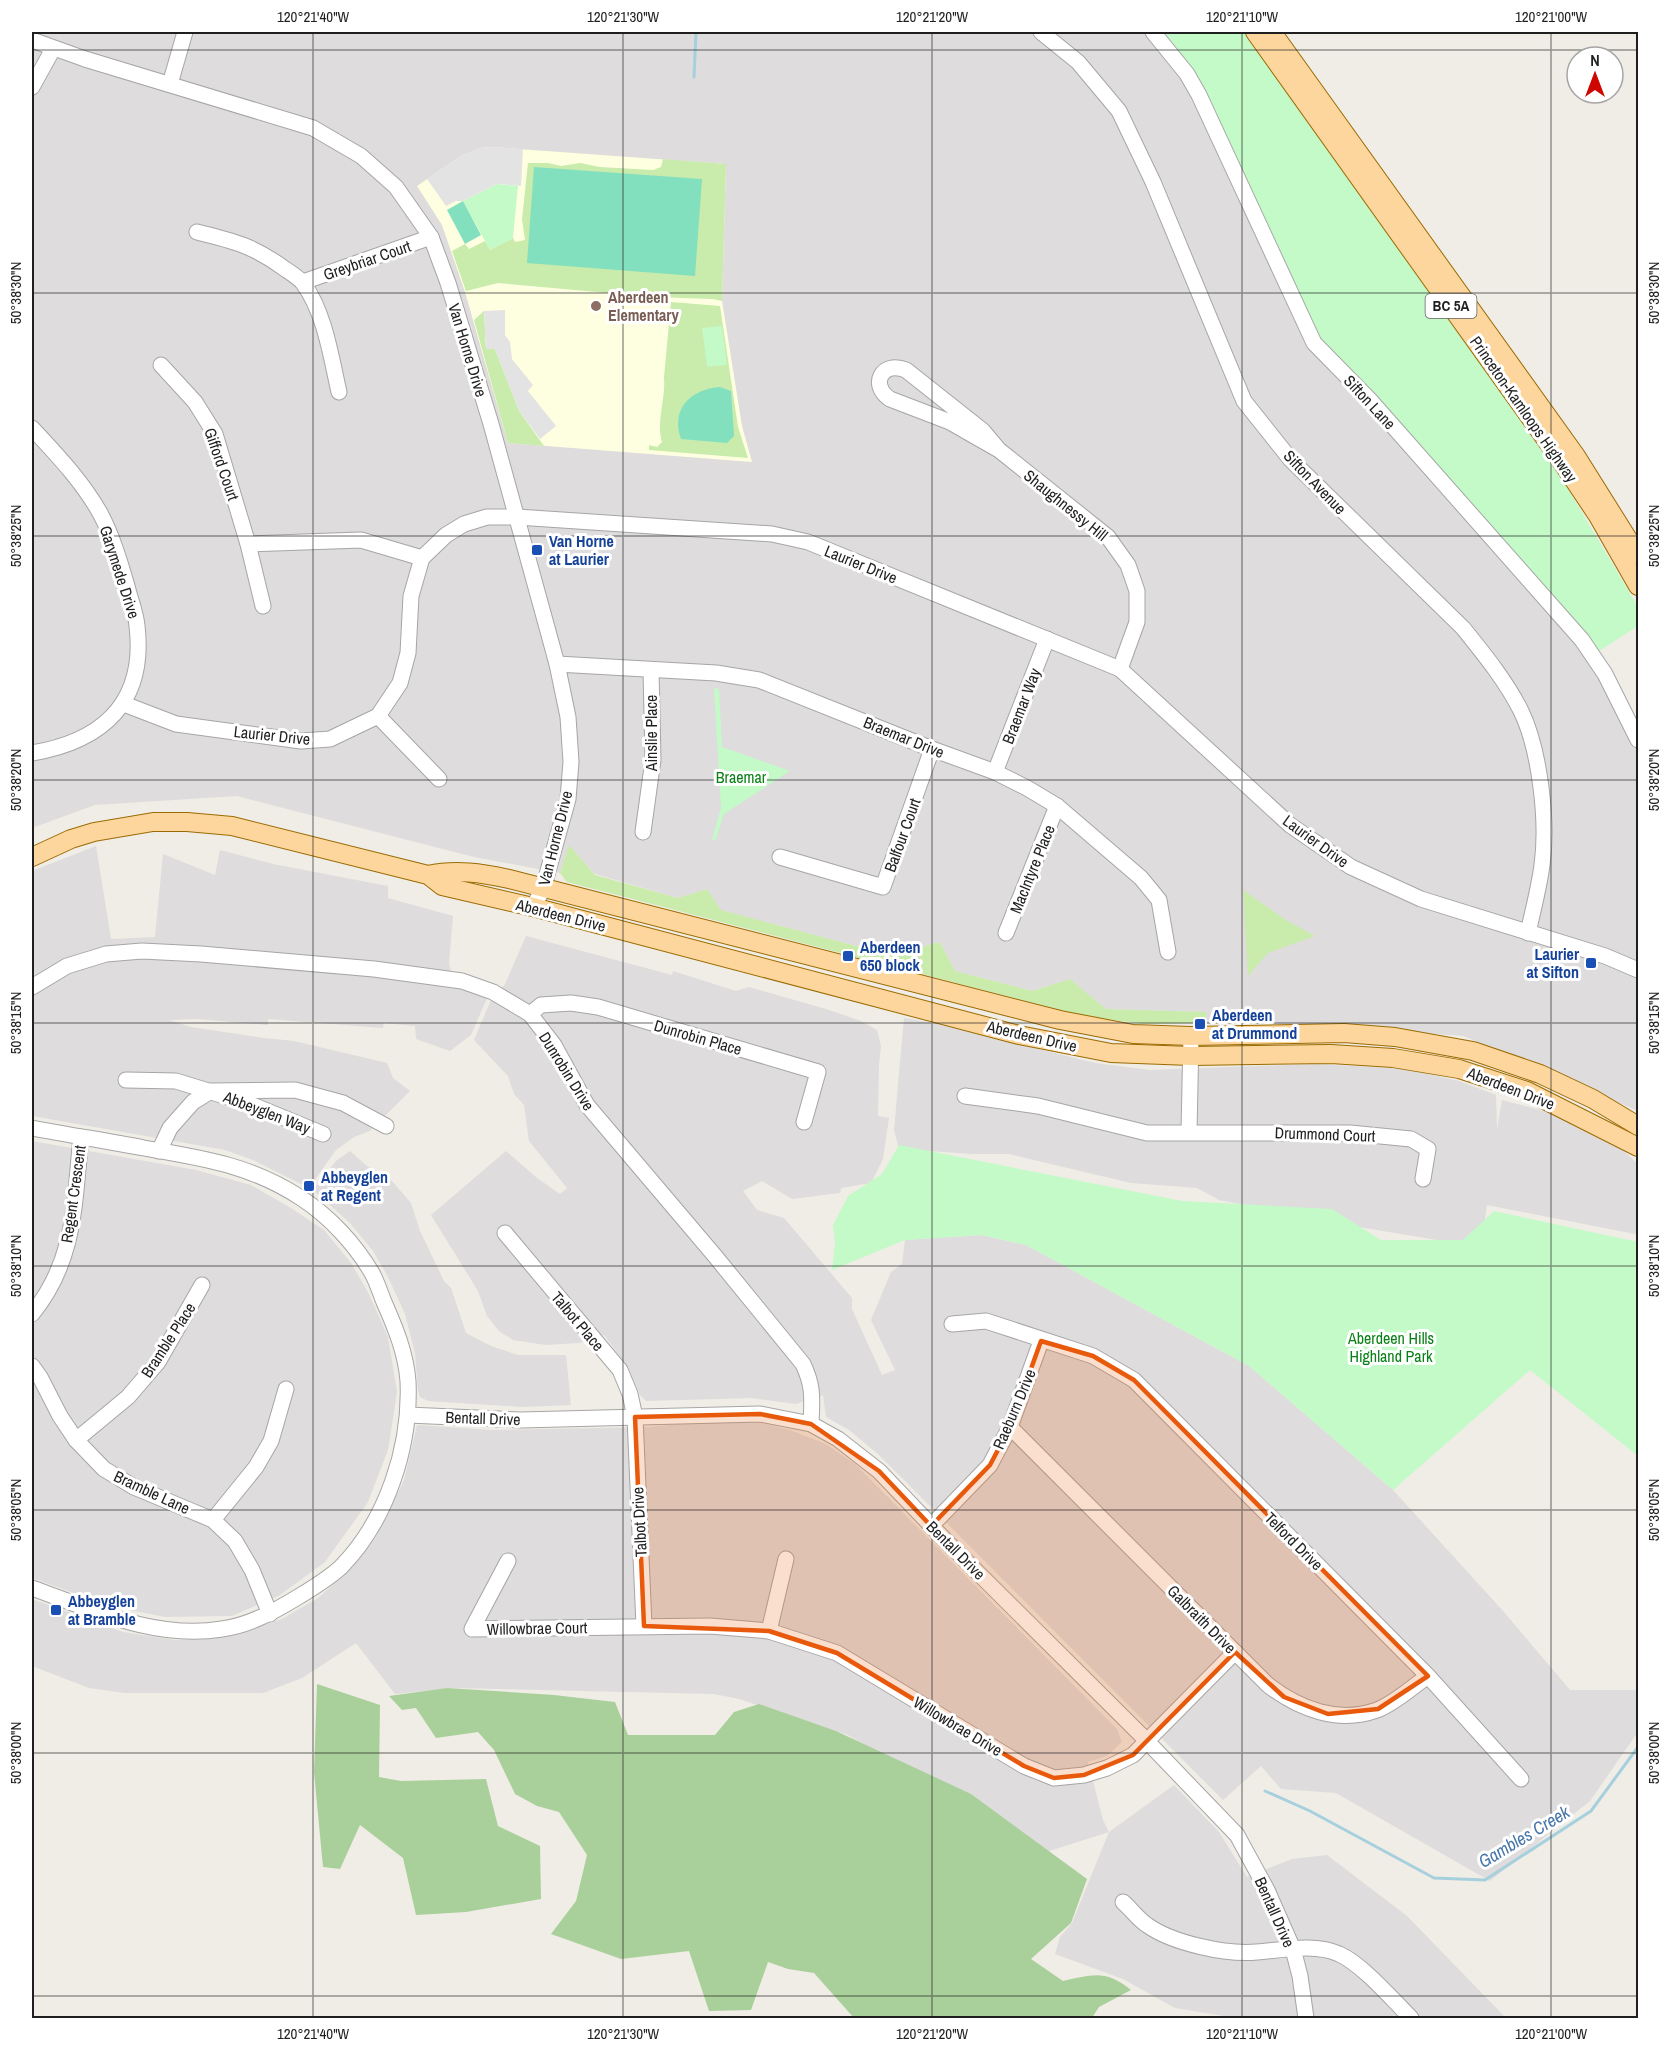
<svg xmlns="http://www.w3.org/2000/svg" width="1670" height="2050" font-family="'Archivo Narrow',sans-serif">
	<rect width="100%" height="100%" fill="#f0ede6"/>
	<g fill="#dedcdc">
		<polygon points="32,32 1162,32 1174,44 1249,193 1596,653 1638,722 1638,1111 1464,1036 1291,1024 1206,1023 1206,1012 1106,1009 1070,979 1032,991 955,971 940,942 890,955 720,910 707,889 678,898 595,874 569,846 560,873 474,857 237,796 95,805 32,828"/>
		<polygon points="96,846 111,939 155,937 163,854 215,875 220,850 273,864 388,886 388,898 453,916 449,963 454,987 487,998 471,1035 450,1051 416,1039 415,1026 384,1023 383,1028 268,1019 268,1025 197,1019 169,1020 191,1027 264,1038 294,1041 387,1063 393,1078 410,1091 370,1131 354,1137 336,1150 309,1188 253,1160 225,1150 32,1116 32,871"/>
		<polygon points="526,936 672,975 673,971 736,991 749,987 826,1009 861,1021 877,1030 881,1046 879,1064 878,1116 889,1118 883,1159 871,1183 841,1188 840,1193 792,1199 762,1181 743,1191 757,1210 784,1218 852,1298 852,1309 882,1375 895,1370 871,1320 891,1272 902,1264 905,1240 981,1235 1026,1245 1249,1366 1393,1490 1503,1611 1570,1690 1638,1690 1638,1732 1590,1801 1490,1881 1336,1793 1281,1789 1261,1766 1223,1800 879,1455 849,1430 826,1417 823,1395 796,1404 751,1398 646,1401 640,1395 628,1367 604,1335 579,1343 546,1345 513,1340 499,1331 487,1316 478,1291 431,1215 506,1151 537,1178 560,1194 567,1188 529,1141 524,1105 514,1094 508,1076 474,1040 491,1000 505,984"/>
		<polygon points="904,1018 939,1024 1095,1063 1150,1070 1316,1064 1407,1069 1459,1081 1496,1095 1497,1130 1502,1100 1548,1112 1624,1151 1638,1164 1638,1231 1635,1234 1487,1205 1482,1240 1455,1243 1341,1224 1219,1200 1197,1188 1131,1183 1009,1154 972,1154 899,1149 894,1130"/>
		<polygon points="32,1141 196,1170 251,1185 291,1208 324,1230 351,1263 369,1294 388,1337 397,1392 388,1450 368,1502 325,1562 280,1595 232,1616 165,1617 110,1606 32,1578"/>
		<polygon points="350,1151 367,1166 391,1180 411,1203 420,1231 444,1281 451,1288 466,1333 491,1346 518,1355 566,1355 571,1405 522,1407 428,1401 420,1397 418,1391 415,1353 405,1314 387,1275 373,1251 350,1223 313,1190 336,1161"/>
		<polygon points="698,1422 761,1423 790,1430 826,1444 855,1464 1117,1729 1122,1742 1107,1756 1088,1762 1103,1820 1109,1832 1174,1785 1219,1832 1247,1877 1292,1859 1327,1855 1407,1916 1506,2018 1236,2018 1175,2008 1123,1979 1055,1954 1060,1937 1072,1923 1109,1832 1043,1853 848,1735 739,1699 714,1694 453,1688 395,1694 356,1643 302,1678 263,1693 124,1693 89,1688 32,1666 32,1599 123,1632 175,1640 213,1639 244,1632 282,1619 318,1598 353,1567 376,1537 404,1480 417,1425 491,1430 649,1427"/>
	</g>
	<polygon fill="#feffe0" points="492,147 726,164 722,301 742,426 752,462 508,443 465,292 442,225 417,186 461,156 480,148"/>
	<g fill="#c9ebab">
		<polygon points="663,159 726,164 722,301 713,299 653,297 498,283 466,291 452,251 465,244 469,249 485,241 490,250 513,238 515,242 525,240 522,219 528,163 548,163 561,166 580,163 600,167 653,170 661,167"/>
		<path d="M671 302 720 306 738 427 748 458 649 450V445L657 447 662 442C656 421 666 399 664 377Z"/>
		<polygon points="484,311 486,349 495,349 519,411 544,446 508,443 474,320"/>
		<polygon points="569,845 595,875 678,898 707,889 721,910 890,955 940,942 955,971 1032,991 1070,979 1106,1009 1206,1012 1206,1023 1144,1024 1084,1016 567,882 560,873"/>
		<polygon points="1243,890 1286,920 1315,936 1268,953 1248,976"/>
	</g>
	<g fill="#a9d09a">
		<polygon points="317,1684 380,1705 379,1777 401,1781 486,1779 498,1826 540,1846 541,1899 466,1912 416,1915 403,1858 360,1825 340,1869 323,1867 314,1772"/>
		<path d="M447 1688 554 1695 615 1702 628 1735H715L734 1712 759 1704 836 1731 971 1794 1087 1879 1071 1923 1031 1959 1063 1981C1093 1975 1105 1969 1131 1990L1099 2007 1092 2018H854L814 1973 788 1969 768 1962 751 2010 709 2011 689 1951 621 1959 551 1934 576 1901 587 1855 559 1812 537 1806 515 1794 494 1750 478 1732 436 1738 416 1708 402 1710 389 1696Z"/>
	</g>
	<g fill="#c3fac8">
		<polygon points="1162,32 1244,32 1565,484 1638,607 1638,626 1596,653 1316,336 1249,193 1174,44"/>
		<polygon points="497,184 518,186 513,238 490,250 463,201"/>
		<polygon points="722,326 727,365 707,367 702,328"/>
		<polygon points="714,688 719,689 722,747 790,771 724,814 715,841 712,840 721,808"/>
		<polygon points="899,1145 1182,1201 1332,1209 1381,1240 1463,1240 1494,1211 1638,1242 1638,1456 1530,1370 1393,1490 1249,1366 1026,1245 981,1235 905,1240 832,1270 835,1242 833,1225 848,1196 882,1174"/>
	</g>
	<g fill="#83e0be">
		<polygon points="534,167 702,179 695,276 527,263"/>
		<polygon points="463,201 481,235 465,244 447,210"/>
		<path d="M720 387 731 391 734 436 727 443 681 439C670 409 691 389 720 387Z"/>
	</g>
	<g fill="#e3e3e3">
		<polygon points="492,147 523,149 521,186 497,184 463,201 456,201 446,206 427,179 461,156 480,148"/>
		<polygon points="505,310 505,335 510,342 512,359 533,385 528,391 556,426 540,439 519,411 495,349 486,349 484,311"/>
	</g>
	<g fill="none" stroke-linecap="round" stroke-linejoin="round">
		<g stroke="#a6d0de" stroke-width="3">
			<polyline points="694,77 696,32"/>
			<polyline points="1265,1791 1310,1811 1434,1878 1485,1880 1591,1811 1638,1747"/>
		</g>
		<g stroke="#a6a6a6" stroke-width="17">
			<g id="minor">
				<path d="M1041 32 1078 62 1119 111 1153 182 1244 401 1291 460 1463 628C1484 654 1506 681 1521 711 1540 750 1548 822 1542 865 1539 888 1533 910 1528 933"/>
				<polyline points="1153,32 1187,74 1199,95 1314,343 1369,399 1582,640 1605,674 1638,740"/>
				<polyline points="32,40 85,59 313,128 361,156 396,187 431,237 448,283 491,424 557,664 568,717 571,762 568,799 543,889 533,907"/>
				<polyline points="170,84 185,32"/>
				<polyline points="32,87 53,49"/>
				<path d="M197 232C234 241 254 246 285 269 291 273 299 278 303 283 325 313 331 357 339 392"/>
				<polyline points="303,282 431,237"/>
				<polyline points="161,365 195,402 215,434 248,544 263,606"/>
				<path d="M32 428C57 455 82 481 100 513 112 535 120 562 127 586 130 599 136 613 137 626 146 702 103 741 32 753"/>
				<path d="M999 450 983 431 906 370C882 360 869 385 890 399L950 422 999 450 1108 537 1128 565 1137 591V622L1120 669"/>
				<polyline points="248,544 361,540 422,558"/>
				<polyline points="557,664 716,673 759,680 932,749 995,772 1027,788 1057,806 1141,878 1159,900 1168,952"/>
				<polyline points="124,704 176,724 301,741 330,739 378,716 400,683 408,653 411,596 422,558 446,535 464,524 487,517 517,517 772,534 808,542 1120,669 1290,825 1351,867 1421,899 1605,956 1638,970"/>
				<polyline points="378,716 439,779"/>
				<polyline points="995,772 1047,639"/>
				<polyline points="643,832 653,760 651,670"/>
				<polyline points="780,857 883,887 932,749"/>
				<polyline points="1006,933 1057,806"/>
				<path d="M32 987 67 966 106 954 142 951 201 954 374 969 462 981 493 992 530 1014 554 1045 587 1105 715 1256 803 1364C814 1387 812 1400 811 1424"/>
				<polyline points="530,1014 541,1005 571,1003 598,1007 818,1072 804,1122"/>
				<polyline points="126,1080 176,1081 250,1104 323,1134"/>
				<polyline points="965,1096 1038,1106 1147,1133 1350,1133 1411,1139 1428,1149 1423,1179"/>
				<path d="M32 1128C69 1135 107 1141 144 1148 202 1158 251 1165 301 1198 329 1216 355 1244 372 1273 377 1282 380 1292 384 1302 395 1327 406 1353 408 1381 411 1446 387 1520 341 1567 328 1579 313 1588 298 1597 275 1611 250 1625 222 1629 156 1640 93 1610 32 1588"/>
				<polyline points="1189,1132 1191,1036"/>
				<polyline points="159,1151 170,1128 193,1102 211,1091 295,1090 343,1103 386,1126"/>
				<polyline points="505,1233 620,1370 630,1394 635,1417 644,1626"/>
				<path d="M32 1314C76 1260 74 1203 81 1137"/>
				<polyline points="952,1324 986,1321 1093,1356 1134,1380 1428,1676 1521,1779"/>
				<polyline points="32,1366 40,1377 60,1416 76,1440 104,1469 134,1487 213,1520 235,1541 252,1570 270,1614"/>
				<polyline points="408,1415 521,1420 760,1414 811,1424 838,1439 879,1471 945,1540 1140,1734 1237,1835 1267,1890 1293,1949 1300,1976 1306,2018"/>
				<path d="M1010 1427 1268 1685C1299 1709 1338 1724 1377 1710 1395 1703 1412 1687 1428 1676"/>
				<polyline points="76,1440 128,1397 158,1362 202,1285"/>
				<polyline points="213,1520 256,1467 271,1441 286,1389"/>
				<polyline points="931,1526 990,1465 1010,1427 1041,1341"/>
				<polyline points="508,1561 472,1629 710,1626 769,1631 837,1653 1024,1766 1054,1778 1084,1775 1107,1768 1133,1755 1235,1652"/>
				<polyline points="769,1631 786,1559"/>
				<path d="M1123 1902C1131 1909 1138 1919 1147 1925 1172 1943 1226 1955 1257 1952 1282 1950 1316 1943 1339 1954 1362 1964 1393 2000 1411 2018"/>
			</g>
		</g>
		<g stroke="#9b6b00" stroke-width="20">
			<g id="major">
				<polyline points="1255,32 1562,462 1598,516 1638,586"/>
				<polyline points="1272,32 1576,456 1638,555"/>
				<polyline points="32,857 71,839 94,832 153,822 187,822 232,826 428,875 442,886 533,907 1019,1035 1111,1053 1191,1056 1331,1054 1393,1058 1459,1069 1527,1091 1638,1147"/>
				<path d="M428 875C456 869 482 873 509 879L1060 1020 1133 1034 1191 1036 1344 1033 1395 1037 1473 1051 1540 1074 1593 1099 1638 1126"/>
			</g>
		</g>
		<use href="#minor" stroke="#fff" stroke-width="15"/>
		<use href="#major" stroke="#fdd69e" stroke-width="18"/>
	</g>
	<path fill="#e8590c" fill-opacity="0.2" stroke="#e8590c" stroke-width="4.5" stroke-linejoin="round" d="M1041 1341 1093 1356 1134 1380 1428 1676 1378 1709 1328 1714 1284 1697 1235 1652 1133 1755 1084 1775 1054 1778 1024 1766 837 1653 769 1631 644 1626 635 1417 760 1414 811 1424 879 1471 931 1526 990 1465 1010 1427Z"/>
	<path fill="none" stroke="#1f1f1f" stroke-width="1.5" stroke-opacity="0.45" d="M313 32V2018M623 32V2018M932 32V2018M1242 32V2018M1551 32V2018M32 50H1638M32 293H1638M32 536H1638M32 780H1638M32 1023H1638M32 1266H1638M32 1510H1638M32 1753H1638M32 1996H1638"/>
	<circle fill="#8d6e63" stroke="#fff" stroke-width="2" cx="596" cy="306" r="6"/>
	<g fill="#1a4fb4" stroke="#fff" stroke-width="2">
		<rect x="531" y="544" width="12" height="12" rx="3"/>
		<rect x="842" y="950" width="12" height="12" rx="3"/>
		<rect x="1585" y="957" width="12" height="12" rx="3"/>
		<rect x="1194" y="1018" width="12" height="12" rx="3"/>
		<rect x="303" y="1180" width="12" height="12" rx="3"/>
		<rect x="50" y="1604" width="12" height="12" rx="3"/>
	</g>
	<g text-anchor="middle" stroke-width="6" stroke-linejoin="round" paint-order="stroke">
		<rect fill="#fff" stroke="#626262" stroke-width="1.5" x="1425.5" y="294" width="51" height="24" rx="4.5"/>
		<g font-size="15" font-weight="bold" fill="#1f1f1f">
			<text x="1451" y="311">BC 5A</text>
		</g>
		<g font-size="16" fill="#1f1f1f" stroke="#fff">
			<text transform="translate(367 260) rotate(-19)" y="6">Greybriar Court</text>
			<text transform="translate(468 350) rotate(73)" y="6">Van Horne Drive</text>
			<text transform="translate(1370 402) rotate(47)" y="6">Sifton Lane</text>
			<text transform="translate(1524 409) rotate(55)" y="6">Princeton-Kamloops Highway</text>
			<text transform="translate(222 464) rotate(71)" y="6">Gifford Court</text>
			<text transform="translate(1315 482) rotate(46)" y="6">Sifton Avenue</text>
			<text transform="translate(1066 505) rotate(39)" y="6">Shaughnessy Hill</text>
			<text transform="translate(861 564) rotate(22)" y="6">Laurier Drive</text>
			<text transform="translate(120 572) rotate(72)" y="6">Garymede Drive</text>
			<text transform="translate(1021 706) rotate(-69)" y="6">Braemar Way</text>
			<text transform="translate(651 733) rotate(-90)" y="6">Ainslie Place</text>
			<text transform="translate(272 735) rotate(6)" y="6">Laurier Drive</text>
			<text transform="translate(904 737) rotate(22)" y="6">Braemar Drive</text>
			<text transform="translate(902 835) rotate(-70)" y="6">Balfour Court</text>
			<text transform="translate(555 838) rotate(-76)" y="6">Van Horne Drive</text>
			<text transform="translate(1316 841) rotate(36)" y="6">Laurier Drive</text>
			<text transform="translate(1032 869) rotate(-68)" y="6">MacIntyre Place</text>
			<text transform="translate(561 915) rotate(14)" y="6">Aberdeen Drive</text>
			<text transform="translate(1032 1036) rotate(13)" y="6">Aberdeen Drive</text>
			<text transform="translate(698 1037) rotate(16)" y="6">Dunrobin Place</text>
			<text transform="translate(567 1071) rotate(58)" y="6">Dunrobin Drive</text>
			<text transform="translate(1511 1088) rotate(21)" y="6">Aberdeen Drive</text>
			<text transform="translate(267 1112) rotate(21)" y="6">Abbeyglen Way</text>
			<text transform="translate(1325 1134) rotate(2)" y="6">Drummond Court</text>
			<text transform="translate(73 1194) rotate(-82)" y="6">Regent Crescent</text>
			<text transform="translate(578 1321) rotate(50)" y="6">Talbot Place</text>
			<text transform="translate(168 1340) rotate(-57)" y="6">Bramble Place</text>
			<text transform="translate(1014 1409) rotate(-67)" y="6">Raeburn Drive</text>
			<text transform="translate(483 1418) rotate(2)" y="6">Bentall Drive</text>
			<text transform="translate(152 1492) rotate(25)" y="6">Bramble Lane</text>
			<text transform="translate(639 1522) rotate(-93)" y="6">Talbot Drive</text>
			<text transform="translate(1294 1541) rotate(45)" y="6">Telford Drive</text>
			<text transform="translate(956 1550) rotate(45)" y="6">Bentall Drive</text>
			<text transform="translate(1202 1619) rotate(45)" y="6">Galbraith Drive</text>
			<text transform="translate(537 1628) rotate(-1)" y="6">Willowbrae Court</text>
			<text transform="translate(958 1726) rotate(31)" y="6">Willowbrae Drive</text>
			<text transform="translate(1275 1912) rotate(66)" y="6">Bentall Drive</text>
		</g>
		<g font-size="16" font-weight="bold" fill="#785e54" stroke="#fff" text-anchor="start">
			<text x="608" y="303">Aberdeen<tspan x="608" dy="18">Elementary</tspan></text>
		</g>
		<g font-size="16" font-weight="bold" fill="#164399" stroke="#fff" text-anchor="start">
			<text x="549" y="547">Van Horne<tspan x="549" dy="18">at Laurier</tspan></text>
			<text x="860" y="953">Aberdeen<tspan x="860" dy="18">650 block</tspan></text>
			<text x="1579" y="960" text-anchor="end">Laurier<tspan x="1579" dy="18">at Sifton</tspan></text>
			<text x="1212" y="1021">Aberdeen<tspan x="1212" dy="18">at Drummond</tspan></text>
			<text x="321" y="1183">Abbeyglen<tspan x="321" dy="18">at Regent</tspan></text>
			<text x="68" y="1607">Abbeyglen<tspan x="68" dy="18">at Bramble</tspan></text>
		</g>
		<g font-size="16" fill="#0a8116" stroke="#fff">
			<text x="741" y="783">Braemar</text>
			<text x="1391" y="1344">Aberdeen Hills<tspan x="1391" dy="18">Highland Park</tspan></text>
		</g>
		<g font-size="18" font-style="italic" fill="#4776a9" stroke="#fff">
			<text transform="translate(1524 1837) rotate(-31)" y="6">Gambles Creek</text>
		</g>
	</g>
	<rect width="1670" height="2050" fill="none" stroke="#ffffff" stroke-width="66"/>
	<g transform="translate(1595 75)"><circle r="28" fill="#ffffff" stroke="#a5a5a5" stroke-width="1.5"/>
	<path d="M0-4.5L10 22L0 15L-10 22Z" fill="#cf0500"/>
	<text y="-9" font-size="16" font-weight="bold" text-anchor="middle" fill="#1f1f1f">N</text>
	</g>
	<rect x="33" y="33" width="1604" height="1984" fill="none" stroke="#1f1f1f" stroke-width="2"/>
	<g font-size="15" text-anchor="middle" fill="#1f1f1f">
		<text x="313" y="22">120°21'40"W</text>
		<text x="623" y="22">120°21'30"W</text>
		<text x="932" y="22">120°21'20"W</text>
		<text x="1242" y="22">120°21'10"W</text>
		<text x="1551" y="22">120°21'00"W</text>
		<text transform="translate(16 293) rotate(-90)" y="5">50°38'30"N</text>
		<text transform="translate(1654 293) rotate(-90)" y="5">50°38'30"N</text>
		<text transform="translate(16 536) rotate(-90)" y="5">50°38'25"N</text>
		<text transform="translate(1654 536) rotate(-90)" y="5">50°38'25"N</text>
		<text transform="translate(16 780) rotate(-90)" y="5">50°38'20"N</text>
		<text transform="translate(1654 780) rotate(-90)" y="5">50°38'20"N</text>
		<text transform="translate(16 1023) rotate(-90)" y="5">50°38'15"N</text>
		<text transform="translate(1654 1023) rotate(-90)" y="5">50°38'15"N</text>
		<text transform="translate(16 1266) rotate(-90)" y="5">50°38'10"N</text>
		<text transform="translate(1654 1266) rotate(-90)" y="5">50°38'10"N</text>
		<text transform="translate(16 1510) rotate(-90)" y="5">50°38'05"N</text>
		<text transform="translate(1654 1510) rotate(-90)" y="5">50°38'05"N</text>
		<text transform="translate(16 1753) rotate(-90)" y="5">50°38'00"N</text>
		<text transform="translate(1654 1753) rotate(-90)" y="5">50°38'00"N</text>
		<text x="313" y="2039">120°21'40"W</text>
		<text x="623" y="2039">120°21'30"W</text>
		<text x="932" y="2039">120°21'20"W</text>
		<text x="1242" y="2039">120°21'10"W</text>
		<text x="1551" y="2039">120°21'00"W</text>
	</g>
</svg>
